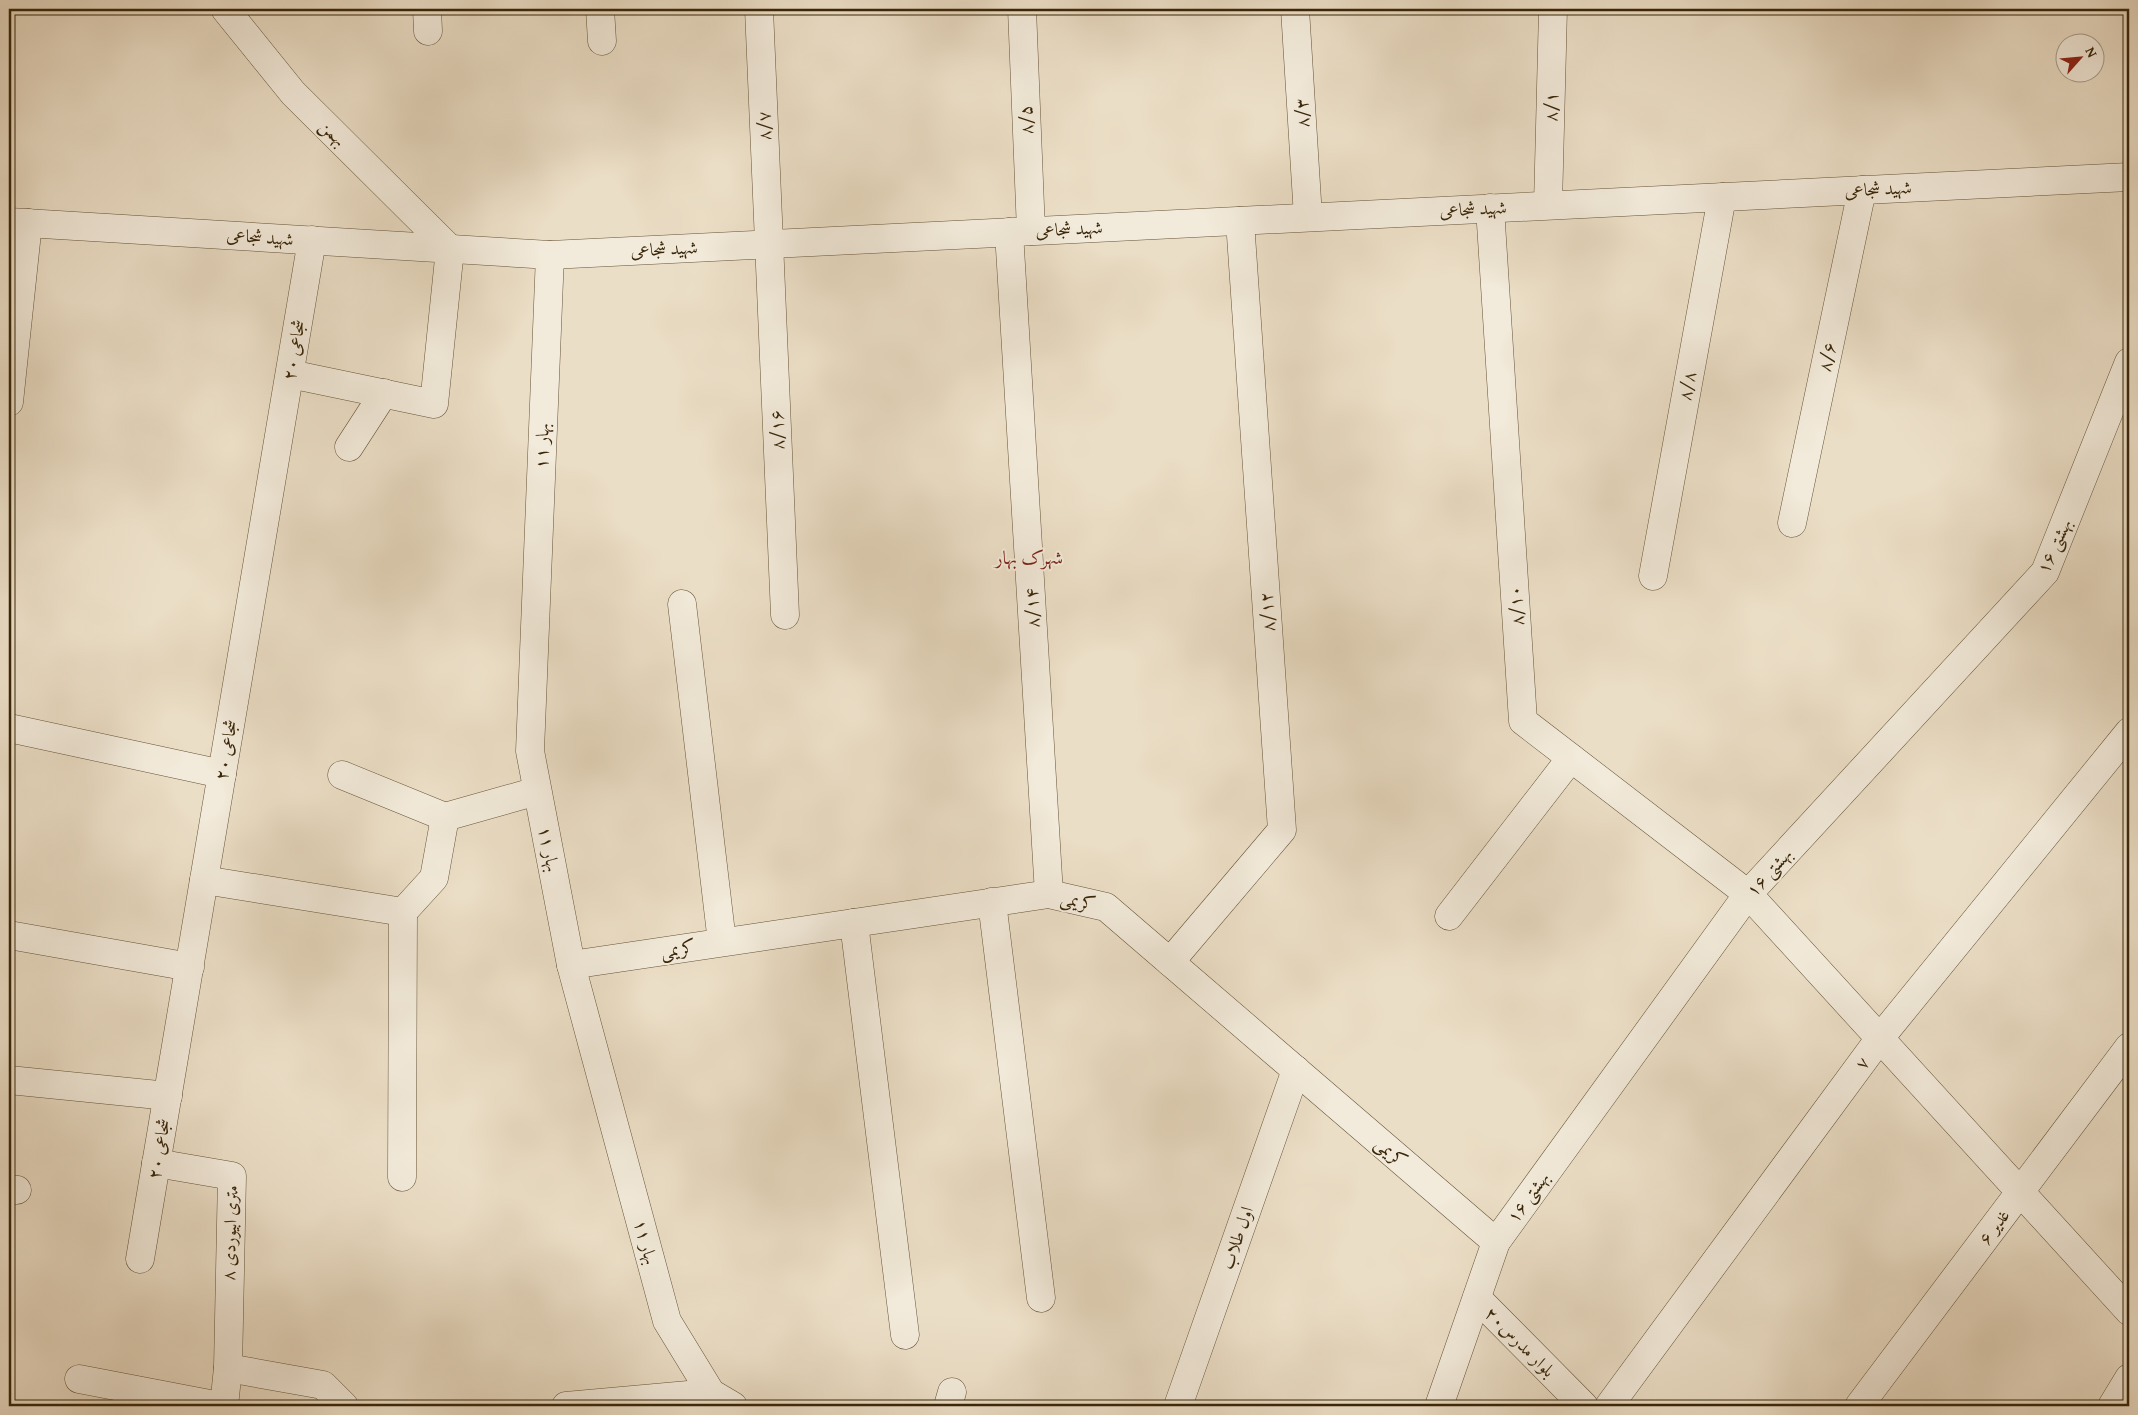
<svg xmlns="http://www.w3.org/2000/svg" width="2138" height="1415" font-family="'Gentium Book Plus',Amiri,serif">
	<rect width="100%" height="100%" fill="#ebdec6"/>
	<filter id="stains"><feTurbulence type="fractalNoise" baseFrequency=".004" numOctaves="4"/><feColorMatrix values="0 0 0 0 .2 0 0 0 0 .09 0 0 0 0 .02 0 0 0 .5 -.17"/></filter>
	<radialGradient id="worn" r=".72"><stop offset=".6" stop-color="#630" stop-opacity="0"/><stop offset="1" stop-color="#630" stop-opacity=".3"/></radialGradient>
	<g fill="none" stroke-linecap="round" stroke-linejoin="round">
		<g stroke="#665438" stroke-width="29">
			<g id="minor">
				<polyline points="225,9 293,93 450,249"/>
				<polyline points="427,9 428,31"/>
				<polyline points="600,9 602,41"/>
				<polyline points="759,9 785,615"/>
				<polyline points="1022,9 1031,231"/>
				<polyline points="1295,9 1308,217"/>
				<polyline points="1548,205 1553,9"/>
				<polyline points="1490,208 1523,721 1748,894 2129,1311"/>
				<polyline points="9,222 550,255 2129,177"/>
				<polyline points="1009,232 1049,894"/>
				<polyline points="550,255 530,751 571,965 667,1321 711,1393 733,1406"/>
				<polyline points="290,374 434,404 450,249"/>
				<polyline points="9,402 28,223"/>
				<polyline points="349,447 384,393"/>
				<polyline points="1792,523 1862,190"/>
				<polyline points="1653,576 1722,197"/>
				<polyline points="682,604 722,942"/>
				<polyline points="9,728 222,774"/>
				<polyline points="342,775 445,817"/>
				<polyline points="204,880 403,912 434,878 445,817 537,791"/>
				<polyline points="992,902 1041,1298"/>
				<polyline points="1449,916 1571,758"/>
				<polyline points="854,923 905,1335"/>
				<polyline points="9,935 190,967"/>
				<polyline points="1170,962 1282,830 1240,221"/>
				<polyline points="571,965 1049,894 1106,907 1496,1242"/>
				<polyline points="9,1080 168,1096"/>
				<polyline points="156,1163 232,1176 228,1368 224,1406"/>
				<polyline points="402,1177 403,912"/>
				<polyline points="9,1189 17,1190"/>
				<polyline points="140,1259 312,240"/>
				<polyline points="1477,1298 1584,1406"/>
				<polyline points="228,1368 323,1385 344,1406"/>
				<polyline points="79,1379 220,1406"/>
				<polyline points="566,1406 711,1393"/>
				<polyline points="948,1406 952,1392"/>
				<polyline points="1178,1406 1296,1070"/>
				<polyline points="1439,1406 1496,1242 1748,894 2045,572 2129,362"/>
				<polyline points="1609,1406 1880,1038 2129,732"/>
				<polyline points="1859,1406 2129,1047"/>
				<polyline points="2112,1406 2129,1378"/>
			</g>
		</g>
		<use href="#minor" stroke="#f2eada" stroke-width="28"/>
	</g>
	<g text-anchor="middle" stroke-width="4" stroke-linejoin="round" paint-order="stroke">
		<g font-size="18" fill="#392609" stroke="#f2eada">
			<text transform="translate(1551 107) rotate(-89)" y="6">۸/۱</text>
			<text transform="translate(1302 113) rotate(-93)" y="6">۸/۳</text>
			<text transform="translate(1026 120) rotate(-92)" y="6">۸/۵</text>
			<text transform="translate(764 126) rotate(-92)" y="6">۸/۷</text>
			<text transform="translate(333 133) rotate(45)" y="6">بهمن</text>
			<text transform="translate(1878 189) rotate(-3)" y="6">شهید شجاعی</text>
			<text transform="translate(1473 209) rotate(-3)" y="6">شهید شجاعی</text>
			<text transform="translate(1069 229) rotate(-3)" y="6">شهید شجاعی</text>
			<text transform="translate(260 237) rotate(4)" y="6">شهید شجاعی</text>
			<text transform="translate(664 249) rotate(-3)" y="6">شهید شجاعی</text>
			<text transform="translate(294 350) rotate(-80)" y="6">شجاعی ۲۰</text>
			<text transform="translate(1827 357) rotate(-78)" y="6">۸/۶</text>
			<text transform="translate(1687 386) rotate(-80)" y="6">۸/۸</text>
			<text transform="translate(777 430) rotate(-92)" y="6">۸/۱۶</text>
			<text transform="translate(542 446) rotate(-88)" y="6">بهار ۱۱</text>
			<text transform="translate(2054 546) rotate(-65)" y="6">۱۶ بهشتی</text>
			<text transform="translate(1516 606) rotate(-94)" y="6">۸/۱۰</text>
			<text transform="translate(1032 608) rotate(-93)" y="6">۸/۱۴</text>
			<text transform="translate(1267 612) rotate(-94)" y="6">۸/۱۲</text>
			<text transform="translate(226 750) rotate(-80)" y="6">شجاعی ۲۰</text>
			<text transform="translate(549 849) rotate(79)" y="6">بهار ۱۱</text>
			<text transform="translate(1769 872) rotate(-48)" y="6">۱۶ بهشتی</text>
			<text transform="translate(1078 901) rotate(13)" y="6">کریمی</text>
			<text transform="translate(678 949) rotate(-9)" y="6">کریمی</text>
			<text transform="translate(1862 1063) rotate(-54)" y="6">۷</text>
			<text transform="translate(159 1149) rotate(-80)" y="6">شجاعی ۲۰</text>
			<text transform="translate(1391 1152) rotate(41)" y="6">کریمی</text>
			<text transform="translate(1528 1197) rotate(-54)" y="6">۱۶ بهشتی</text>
			<text transform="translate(1994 1227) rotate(-53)" y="6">غدیر ۶</text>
			<text transform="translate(230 1233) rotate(-88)" y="6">۸ متری ابیوردی</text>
			<text transform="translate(1237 1238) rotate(-71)" y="6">اول طلاب</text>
			<text transform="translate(646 1242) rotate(75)" y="6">بهار ۱۱</text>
			<text transform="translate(1520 1342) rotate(45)" y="6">بلوار مدرس۲۰</text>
		</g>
		<g font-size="19" fill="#7a1f14" stroke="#f2eada">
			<text x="1029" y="564">شهرک بهار</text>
		</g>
	</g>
	<rect width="2138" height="1415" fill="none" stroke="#ebdec6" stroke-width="30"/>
	<rect x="10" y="10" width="2118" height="1395" fill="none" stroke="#392609" stroke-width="2.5"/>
	<rect x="15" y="15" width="2108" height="1385" fill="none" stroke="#392609"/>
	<g transform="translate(2080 58) rotate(63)"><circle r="24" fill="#f2eada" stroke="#a89c86"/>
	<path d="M0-4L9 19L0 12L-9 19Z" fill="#8f2418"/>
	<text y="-8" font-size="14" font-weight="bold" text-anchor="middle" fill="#392609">N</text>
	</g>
	<rect width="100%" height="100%" filter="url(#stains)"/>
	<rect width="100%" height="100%" fill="url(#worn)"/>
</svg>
